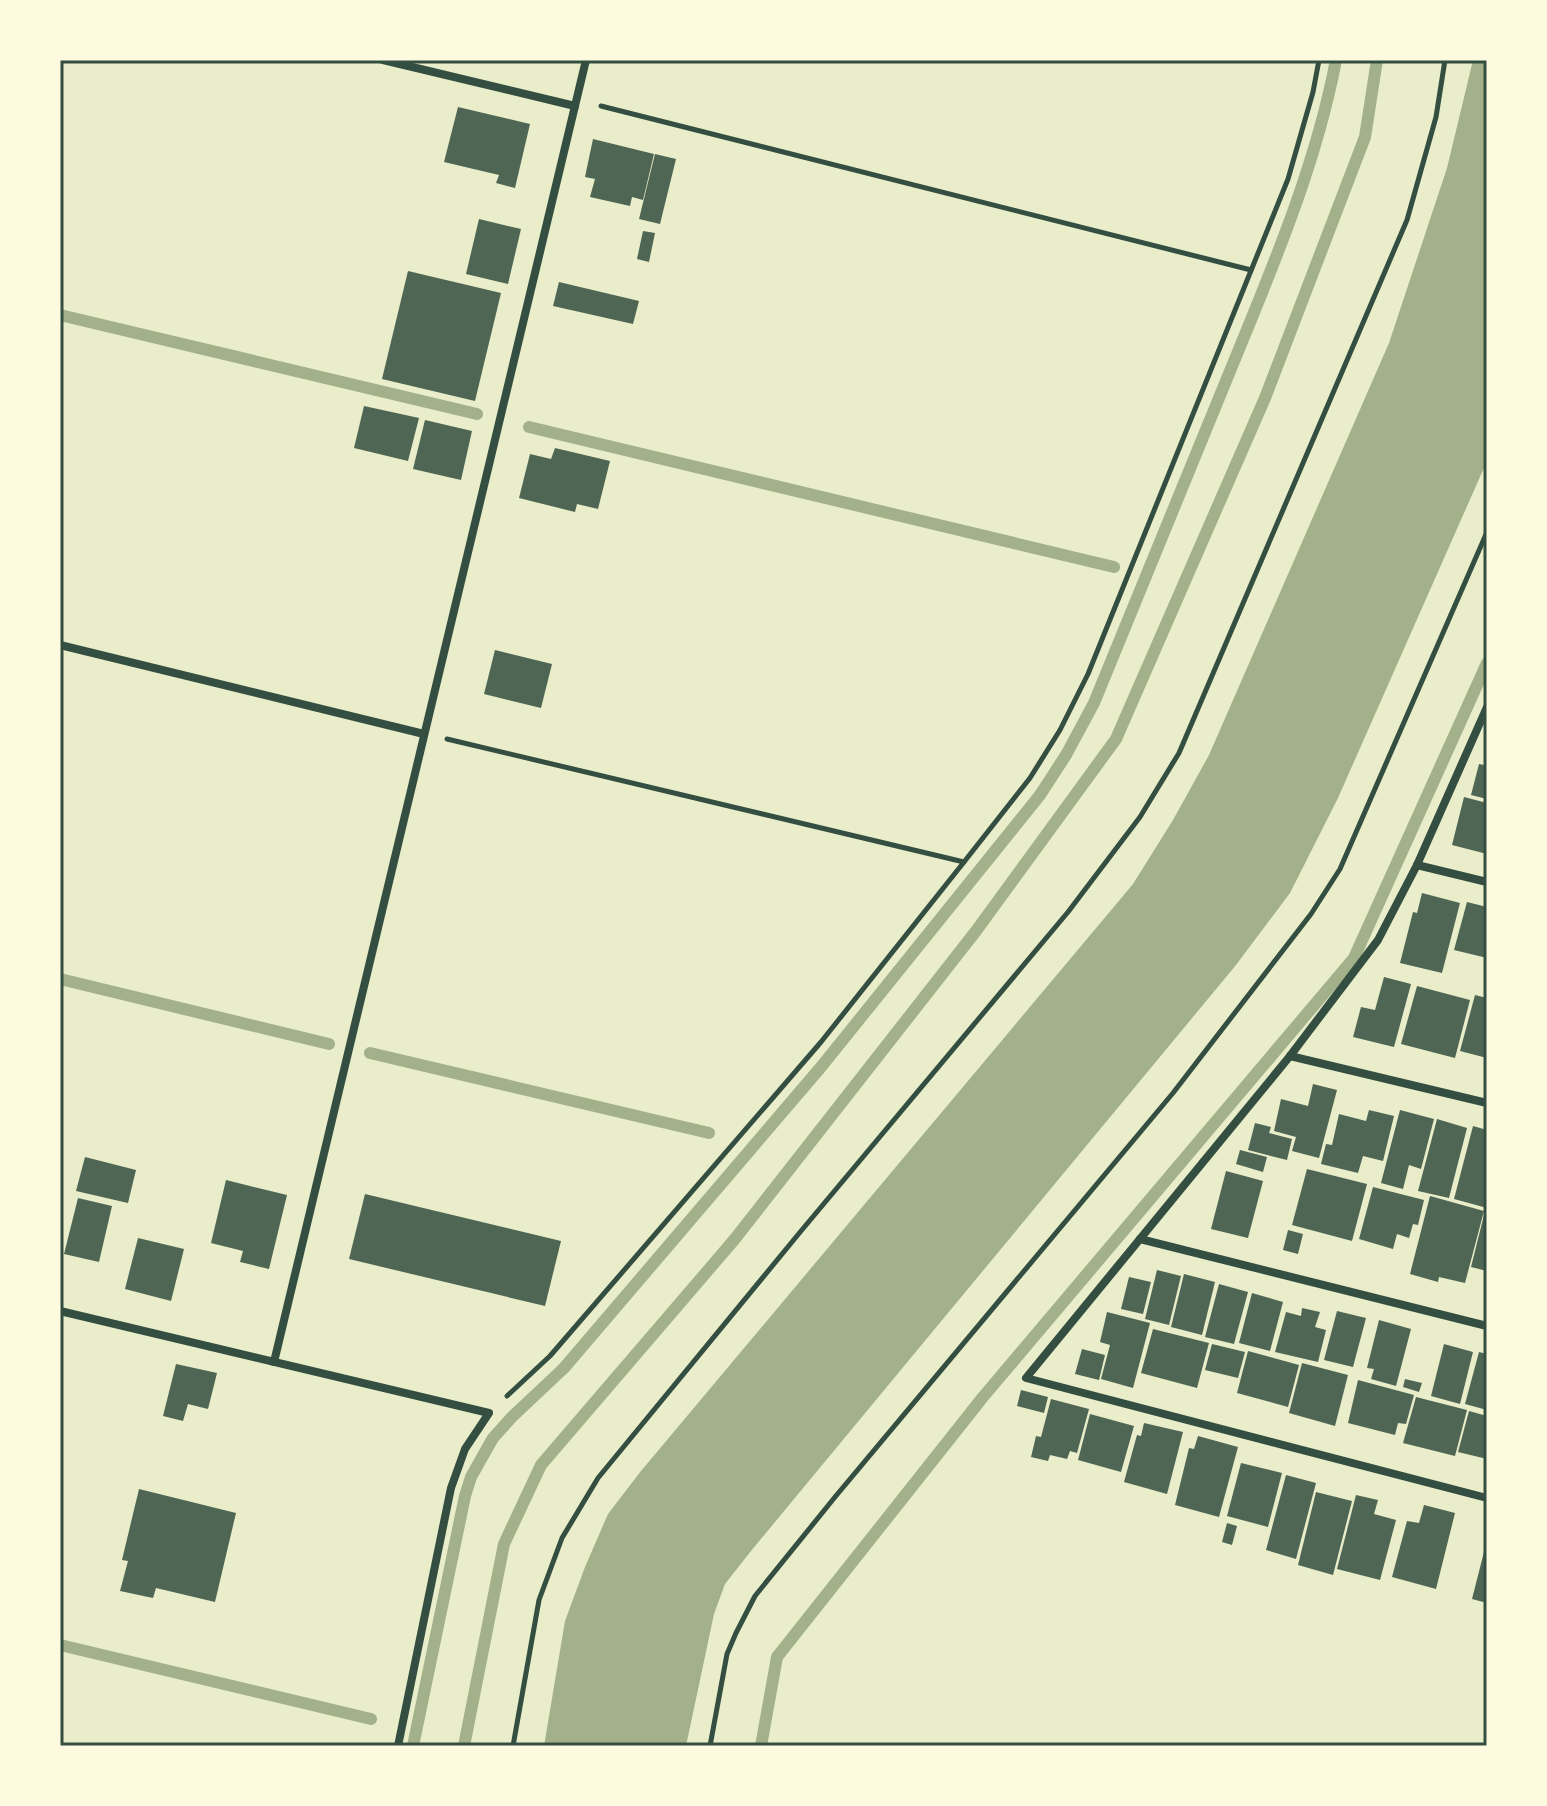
<svg xmlns="http://www.w3.org/2000/svg" width="1547" height="1806" font-family="Arial,sans-serif">
	<rect width="100%" height="100%" fill="#e9edc9"/>
	<polygon fill="#a3b18a" points="1473,60 1487,60 1487,461 1338,798 1290,893 1236,965 751,1551 725,1584 714,1614 686,1746 544,1746 565,1621 585,1567 608,1514 641,1471 1133,884 1173,820 1209,755 1389,343 1447,168"/>
	<g fill="none" stroke-linecap="round" stroke-linejoin="round">
		<g stroke="#a3b18a" stroke-width="12">
			<polyline points="60,315 477,414"/>
			<polyline points="529,427 1114,567"/>
			<polyline points="60,979 329,1044"/>
			<polyline points="370,1053 709,1133"/>
			<polyline points="60,1645 371,1719"/>
			<path d="M413 1746 465 1496 471 1477 493 1438 512 1417 564 1368 821 1067 1040 795 1066 755 1094 703C1139 594 1183 485 1228 376 1270 273 1315 170 1336 60"/>
			<polyline points="464,1746 504,1544 541,1465 734,1240 976,931 1116,739 1265,398 1365,137 1377,60"/>
			<polyline points="761,1746 777,1657 983,1397 1354,958 1487,663"/>
		</g>
	</g>
	<g fill="#4f6655">
		<polygon points="458,107 530,124 515,188 496,183 499,175 444,162"/>
		<polygon points="593,139 654,154 643,200 632,197 630,206 590,197 595,179 585,177"/>
		<polygon points="655,154 676,159 660,224 639,219"/>
		<polygon points="479,219 521,229 508,284 466,274"/>
		<polygon points="643,231 655,233 649,262 637,259"/>
		<polygon points="408,271 501,293 475,401 382,379"/>
		<polygon points="559,282 639,301 633,324 553,306"/>
		<polygon points="364,406 419,418 408,461 354,448"/>
		<polygon points="425,420 472,431 461,480 413,469"/>
		<polygon points="555,448 610,461 598,509 577,504 575,512 519,498 530,454 551,459"/>
		<polygon points="495,650 552,664 541,708 484,694"/>
		<polygon points="1486,759 1487,759 1487,799 1471,795 1479,764 1484,765"/>
		<polygon points="1464,797 1487,803 1487,854 1452,845"/>
		<polygon points="1422,893 1460,903 1442,973 1400,963 1413,912 1417,913"/>
		<polygon points="1467,902 1487,907 1487,958 1454,950"/>
		<polygon points="1384,977 1411,984 1394,1047 1353,1037 1361,1007 1375,1010"/>
		<polygon points="1417,986 1470,1000 1455,1058 1401,1044"/>
		<polygon points="1475,995 1487,998 1487,1058 1460,1051"/>
		<polygon points="1313,1084 1337,1090 1319,1158 1292,1151 1296,1137 1274,1131 1281,1099 1308,1106"/>
		<polygon points="1369,1110 1394,1116 1383,1161 1363,1156 1358,1173 1321,1164 1326,1144 1332,1145 1339,1114 1366,1121"/>
		<polygon points="1400,1110 1434,1119 1421,1169 1409,1165 1403,1189 1381,1183"/>
		<polygon points="1437,1119 1467,1128 1449,1198 1418,1191"/>
		<polygon points="1255,1123 1271,1127 1269,1133 1292,1139 1287,1160 1248,1150"/>
		<polygon points="1473,1126 1487,1130 1487,1208 1454,1199"/>
		<polygon points="1240,1150 1267,1157 1263,1172 1236,1164"/>
		<polygon points="85,1157 136,1170 128,1203 76,1191"/>
		<polygon points="1307,1169 1367,1184 1352,1241 1292,1225"/>
		<polygon points="1226,1171 1263,1181 1248,1238 1211,1229"/>
		<polygon points="226,1180 287,1195 269,1269 240,1262 243,1251 211,1243"/>
		<polygon points="1373,1187 1424,1200 1418,1225 1413,1224 1409,1238 1397,1234 1393,1249 1359,1239"/>
		<polygon points="365,1194 561,1241 545,1306 349,1259"/>
		<polygon points="1430,1196 1484,1211 1465,1283 1439,1277 1438,1282 1410,1274"/>
		<polygon points="78,1198 112,1206 99,1262 64,1254"/>
		<polygon points="1484,1215 1487,1216 1487,1271 1471,1267"/>
		<polygon points="1288,1230 1303,1234 1298,1254 1283,1250"/>
		<polygon points="138,1238 184,1249 171,1301 125,1289"/>
		<polygon points="1157,1270 1181,1276 1169,1325 1145,1319"/>
		<polygon points="1184,1274 1215,1282 1202,1335 1171,1327"/>
		<polygon points="1129,1277 1151,1282 1143,1314 1121,1309"/>
		<polygon points="1219,1284 1248,1292 1234,1344 1205,1337"/>
		<polygon points="1252,1293 1283,1302 1270,1351 1239,1343"/>
		<polygon points="1302,1308 1320,1312 1315,1327 1326,1330 1318,1362 1275,1352 1286,1312 1301,1316"/>
		<polygon points="1337,1311 1366,1318 1353,1367 1324,1360"/>
		<polygon points="1107,1312 1150,1323 1133,1388 1101,1379 1110,1345 1100,1342"/>
		<polygon points="1379,1320 1411,1329 1396,1386 1371,1379 1374,1369 1367,1368"/>
		<polygon points="1153,1329 1209,1343 1197,1388 1141,1373"/>
		<polygon points="1212,1344 1245,1352 1238,1378 1205,1370"/>
		<polygon points="1444,1344 1473,1352 1460,1404 1431,1396"/>
		<polygon points="1082,1349 1105,1355 1099,1380 1075,1374"/>
		<polygon points="1248,1351 1299,1365 1288,1407 1237,1393"/>
		<polygon points="1479,1352 1487,1354 1487,1410 1465,1404"/>
		<polygon points="1302,1363 1348,1375 1335,1426 1289,1413"/>
		<polygon points="176,1364 217,1373 208,1409 188,1404 183,1421 163,1416"/>
		<polygon points="1405,1379 1422,1383 1419,1392 1403,1387"/>
		<polygon points="1358,1380 1414,1395 1406,1424 1398,1423 1395,1435 1348,1423"/>
		<polygon points="1021,1390 1048,1397 1044,1413 1017,1406"/>
		<polygon points="1416,1397 1467,1410 1455,1456 1403,1443"/>
		<polygon points="1051,1399 1089,1409 1077,1453 1070,1451 1067,1459 1050,1455 1048,1461 1031,1457 1036,1436 1041,1437"/>
		<polygon points="1469,1411 1487,1416 1487,1459 1458,1452"/>
		<polygon points="1090,1414 1134,1426 1121,1472 1078,1460"/>
		<polygon points="1144,1423 1183,1432 1167,1494 1124,1482 1137,1435 1141,1436"/>
		<polygon points="1198,1436 1238,1447 1219,1517 1175,1505 1189,1448 1194,1449"/>
		<polygon points="1241,1463 1282,1473 1268,1527 1227,1516"/>
		<polygon points="1286,1475 1316,1483 1296,1559 1266,1550"/>
		<polygon points="139,1489 236,1513 215,1602 156,1588 153,1598 120,1591 128,1561 122,1560"/>
		<polygon points="1316,1492 1352,1501 1333,1575 1298,1565"/>
		<polygon points="1356,1495 1378,1500 1374,1514 1396,1520 1380,1580 1337,1569"/>
		<polygon points="1424,1505 1455,1513 1436,1589 1392,1577 1407,1521 1419,1523"/>
		<polygon points="1227,1523 1237,1526 1232,1545 1222,1542"/>
		<polygon points="1486,1544 1487,1544 1487,1603 1472,1599"/>
	</g>
	<g fill="none" stroke-linecap="round" stroke-linejoin="round">
		<g stroke="#344e41" stroke-width="5">
			<polyline points="601,106 1251,270"/>
			<polyline points="447,739 964,862"/>
			<polyline points="507,1396 550,1356 821,1042 964,862 1030,778 1060,730 1088,674 1288,179 1313,92 1319,60"/>
			<polyline points="513,1746 539,1600 562,1538 598,1478 801,1231 1068,912 1140,817 1179,753 1407,220 1436,117 1445,60"/>
			<polyline points="710,1746 727,1654 736,1633 755,1596 835,1497 1173,1093 1311,914 1340,869 1487,532"/>
		</g>
		<g stroke="#344e41" stroke-width="8">
			<polyline points="383,60 575,106"/>
			<polyline points="60,645 424,734"/>
			<polyline points="1487,707 1417,865 1378,940 1290,1056 1026,1378 1487,1498"/>
			<polyline points="1417,865 1487,882"/>
			<polyline points="1290,1056 1487,1103"/>
			<polyline points="1140,1239 1487,1326"/>
			<polyline points="60,1311 489,1413 465,1449 451,1488 398,1746"/>
			<polyline points="274,1362 586,60"/>
		</g>
	</g>
	<rect width="1547" height="1806" fill="none" stroke="#fefae0" stroke-width="124"/>
	<rect x="62" y="62" width="1423" height="1682" fill="none" stroke="#344e41" stroke-width="3"/>
</svg>
